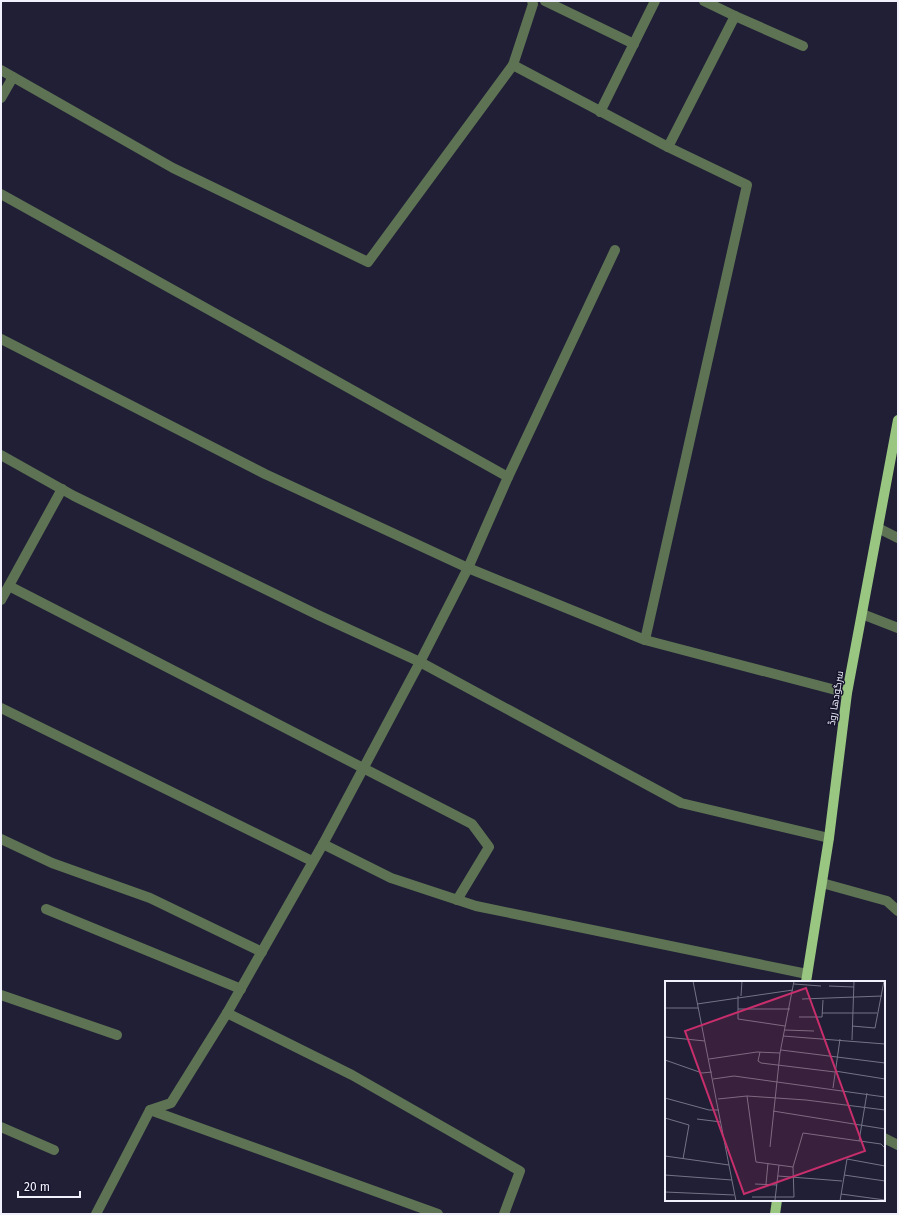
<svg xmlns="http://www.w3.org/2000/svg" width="899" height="1215" font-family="'Fira Sans',Cairo,sans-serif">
	<rect width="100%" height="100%" fill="#201f36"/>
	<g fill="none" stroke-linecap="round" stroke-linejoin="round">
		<g stroke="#5e7353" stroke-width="10">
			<polyline points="545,1 634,44"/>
			<polyline points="704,1 735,16 803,46"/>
			<polyline points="513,65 668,147 747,185 645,640 847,693"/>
			<polyline points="1,70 173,168 368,262 513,65 533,4 532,1"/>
			<polyline points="1,98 13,77"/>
			<polyline points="600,112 655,1"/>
			<polyline points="668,147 735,16"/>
			<polyline points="1,194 229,321 508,477"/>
			<polyline points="1,339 265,474 468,568 645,640"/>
			<polyline points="1,455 74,496 318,615 420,662 681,803 829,838"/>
			<polyline points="878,528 898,538"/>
			<polyline points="9,586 472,824 489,847 457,900"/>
			<polyline points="1,600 62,489"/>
			<polyline points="862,614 898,628"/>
			<polyline points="1,708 312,861"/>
			<polyline points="1,839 52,863 150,898 262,952"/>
			<polyline points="323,844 391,878 476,906 807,974"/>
			<polyline points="822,883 887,901 898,911"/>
			<polyline points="46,909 241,989"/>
			<polyline points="1,995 117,1035"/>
			<polyline points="227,1013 352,1075 520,1171 504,1214"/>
			<polyline points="150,1110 438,1214"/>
			<polyline points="1,1127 54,1150"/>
			<polyline points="884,1138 898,1145"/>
			<polyline points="96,1214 150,1110 171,1103 227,1013 323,844 420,662 468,568 508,477 615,250"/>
		</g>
		<g stroke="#99c681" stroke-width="10">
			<polyline points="806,982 829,838 847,693 898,420"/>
			<polyline points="775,1214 777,1200"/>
		</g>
	</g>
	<g text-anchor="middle" stroke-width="3" stroke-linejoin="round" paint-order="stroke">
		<g font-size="10" fill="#f1f1fe" stroke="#17152c">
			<text transform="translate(835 698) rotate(-81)" y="4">سرگودھا روڈ</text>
		</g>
	</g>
	<g transform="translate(665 981)">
		<rect width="220" height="220" fill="#201f36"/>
		<path fill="none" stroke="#747386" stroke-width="1" d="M28 0 71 220M129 3 156 5M164 5 189 6M73 15V38L120 45M76 15 77 0M137 18 217 15M32 23 128 9M0 27H33M73 28H125M157 32H212M134 36H157L158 19M187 45 210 47 219 0M119 49 149 50M118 55 220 63M0 56 40 60M187 59 189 0M116 69 220 82M95 71 93 80 96 82 170 91M44 78 92 71 115 72M0 79 37 92 47 91M170 90 220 98M48 98 69 95 220 116M168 107 175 58M82 115 141 119 220 129M0 117 44 129H54M53 118 82 115 91 181 128 186M108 130 220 148M0 137 24 144 18 178M32 138 56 141M194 160 202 112M105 166 115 72 129 0M0 175 64 184M0 194 67 199M179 194 220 200M113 195 177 200M90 203 112 204M101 203 103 182M0 211 69 214M176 213 220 219M87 216H129L128 186 138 152 216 163 220 167M110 219 114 184M175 220 182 178 220 185"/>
		<path fill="#c72e6b" fill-opacity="0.15" stroke="#c72e6b" stroke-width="2" d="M141 7 200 170 79 213 20 50Z"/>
		<rect width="220" height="220" fill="none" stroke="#f1f1fe" stroke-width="2"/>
	</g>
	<rect width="899" height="1215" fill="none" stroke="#f1f1fe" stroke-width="4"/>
	<path d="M18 1191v6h62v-6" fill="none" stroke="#f1f1fe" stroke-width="2"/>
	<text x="24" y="1191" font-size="12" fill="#f1f1fe" stroke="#17152c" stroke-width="3" paint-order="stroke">20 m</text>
</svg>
